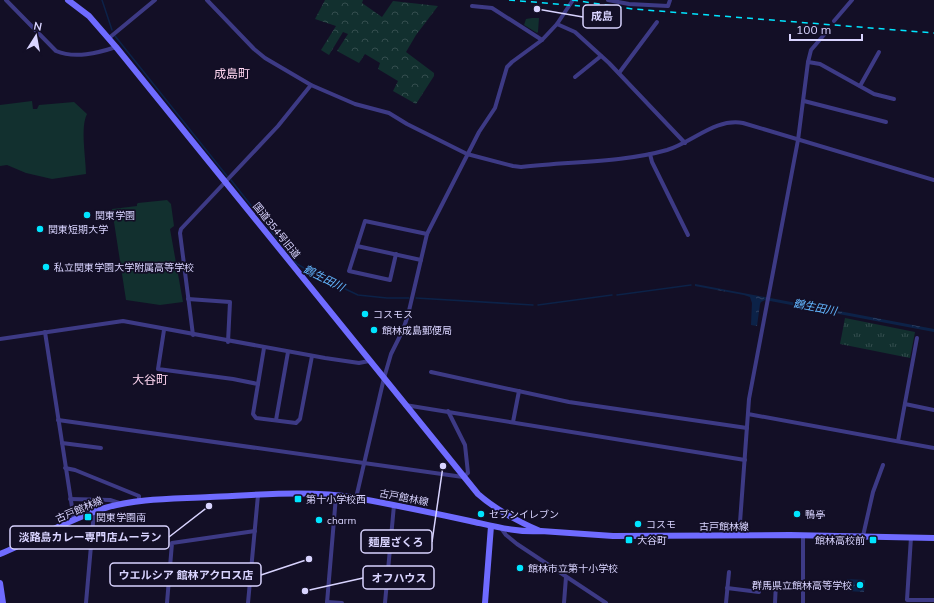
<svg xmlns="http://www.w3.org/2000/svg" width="934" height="603" font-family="Mulish,'Noto Sans JP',sans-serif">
	<defs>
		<pattern id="grass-tufts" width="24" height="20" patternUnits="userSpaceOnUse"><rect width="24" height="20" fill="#12302f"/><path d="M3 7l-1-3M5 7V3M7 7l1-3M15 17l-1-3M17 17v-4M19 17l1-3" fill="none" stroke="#344d4e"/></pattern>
		<pattern id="forest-crowns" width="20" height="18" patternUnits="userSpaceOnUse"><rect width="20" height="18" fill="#12302f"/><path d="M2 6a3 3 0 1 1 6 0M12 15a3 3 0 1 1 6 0" fill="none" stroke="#344d4e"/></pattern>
		<pattern id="water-ripples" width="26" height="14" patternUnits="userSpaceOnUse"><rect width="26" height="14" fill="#0c2248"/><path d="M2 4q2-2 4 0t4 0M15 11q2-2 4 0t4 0" fill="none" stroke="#2f4163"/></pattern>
	</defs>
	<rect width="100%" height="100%" fill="#130f26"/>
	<polygon fill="url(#grass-tufts)" points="845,318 915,332 910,358 840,344"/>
	<polygon fill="url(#forest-crowns)" points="325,0 363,0 362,3 382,17 393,1 438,6 416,35 406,52 434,73 434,76 416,104 393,91 398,81 378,69 380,63 365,54 359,63 337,51 348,34 343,32 329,55 321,50 336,26 315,19"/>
	<g fill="#12302f">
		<polygon points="532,18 539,18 538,32 537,33 524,25 526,19"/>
		<path d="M32 101 33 109H37L39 105 74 102 87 114C80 127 86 159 86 174L52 179 26 173 7 165 0 166V105Z"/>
		<polygon points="167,200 171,204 174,226 170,229 183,302 160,305 126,300 112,209 137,206 137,204 138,203"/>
	</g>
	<g fill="url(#water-ripples)">
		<polygon points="695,284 934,329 934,332 765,300 761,302 760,304 757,326 751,325 752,303 750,297 744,295 695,286"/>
		<polygon points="847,579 865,580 864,592 847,591"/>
	</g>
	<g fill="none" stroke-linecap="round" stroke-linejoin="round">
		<g stroke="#0c2248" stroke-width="1.5">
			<polyline points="102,0 112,30"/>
			<polyline points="115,36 227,176"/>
			<polyline points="231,180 297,264 318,276 358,295 387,298 409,298"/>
			<polyline points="617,295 691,285"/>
			<polyline points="416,298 533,305"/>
			<polyline points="538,305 612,295"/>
		</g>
		<g stroke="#3d3a85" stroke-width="4">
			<path d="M6 0 56 51C75 59 98 53 116 47"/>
			<path d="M207 0 254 49 265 58 311 85 355 104 389 113 407 124 467 154 513 166 521 167C569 161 621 163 667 150 693 142 715 118 743 123L934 180"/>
			<polyline points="608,0 629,4 668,6 670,0"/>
			<polyline points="472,6 492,8 542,40"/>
			<polyline points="834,21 852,0"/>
			<polyline points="557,24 573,0"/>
			<polyline points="109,38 155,0"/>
			<polyline points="808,62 820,64 874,94 894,99"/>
			<polyline points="619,73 657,22"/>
			<polyline points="575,77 601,56"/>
			<polyline points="860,86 879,52"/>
			<polyline points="804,101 886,122"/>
			<polyline points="650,154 652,162 688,235"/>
			<polyline points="357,246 421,260"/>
			<polyline points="396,254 390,280 349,271 365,221 427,234"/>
			<polyline points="188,299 230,302 228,342"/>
			<polyline points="164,330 158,369 233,379 258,384"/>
			<polyline points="45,332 74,520"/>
			<polyline points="193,335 180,233 181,229 278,126 311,85"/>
			<polyline points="0,339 123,321 325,358 359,363 369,361"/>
			<polyline points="264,348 253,414 256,418 296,423 300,419 312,356"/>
			<polyline points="431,372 569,402 747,428"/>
			<polyline points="905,404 934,410"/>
			<polyline points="405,405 745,460"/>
			<polyline points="748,414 934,448"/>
			<polyline points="58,420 463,477 468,473 465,445 448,411"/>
			<polyline points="276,420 288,352"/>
			<polyline points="513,422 519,391"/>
			<polyline points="898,441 917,338"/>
			<polyline points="62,443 101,448"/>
			<polyline points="65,468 75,470 139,496 139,501"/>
			<polyline points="356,498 384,378 391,354 403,330 408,315 427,234 479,132 495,108 507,67 512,62 542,40 557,24 575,32 609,63 685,143"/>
			<polyline points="70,499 110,500 119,503"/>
			<polyline points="501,528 506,535 517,544 606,603"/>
			<polyline points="739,536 749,399 798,140 808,62 811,50 829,29"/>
			<polyline points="803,536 803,603"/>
			<polyline points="863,536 873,492 883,465"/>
			<polyline points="911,537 907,600 934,600"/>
			<polyline points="727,588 759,592"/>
			<polyline points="327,602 342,603"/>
			<polyline points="86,603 95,500"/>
			<polyline points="167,603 172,543 255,531"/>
			<polyline points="248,603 258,495"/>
			<polyline points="327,603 336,496"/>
			<polyline points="385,603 394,505"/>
			<polyline points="564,603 566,577"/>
			<polyline points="726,603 729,572"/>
			<polyline points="775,603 776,583 803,584"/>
		</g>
		<g stroke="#6f6bff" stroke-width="6">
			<path d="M68 0 89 16 116 47 478 494C496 510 517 521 540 531"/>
			<path d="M0 554C35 540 68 519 105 508 138 498 175 499 210 497 258 495 309 490 357 498 395 505 433 513 470 521 493 526 518 533 541 531L613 536 790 535 934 538"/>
			<polyline points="0,583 3,603"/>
			<polyline points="485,603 491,526"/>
		</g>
		<g stroke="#00e5ff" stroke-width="1.5" stroke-dasharray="6 5" stroke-linecap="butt">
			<polyline points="509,0 580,6"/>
			<polyline points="572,0 633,9 934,33"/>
		</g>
	</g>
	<g fill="#00e5ff" stroke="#130f26" stroke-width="1.5">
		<circle cx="87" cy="215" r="4"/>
		<circle cx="40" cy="229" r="4"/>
		<circle cx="46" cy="267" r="4"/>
		<circle cx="365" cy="314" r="4"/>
		<circle cx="374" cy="330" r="4"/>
		<rect x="294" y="495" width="8" height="8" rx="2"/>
		<circle cx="481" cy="514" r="4"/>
		<circle cx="797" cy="514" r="4"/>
		<rect x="84" y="513" width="8" height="8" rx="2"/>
		<circle cx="319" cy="520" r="4"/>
		<circle cx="638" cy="524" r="4"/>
		<rect x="625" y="536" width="8" height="8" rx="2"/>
		<rect x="869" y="536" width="8" height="8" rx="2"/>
		<circle cx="520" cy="568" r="4"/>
		<circle cx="860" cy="585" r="4"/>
	</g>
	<g text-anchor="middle" stroke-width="3.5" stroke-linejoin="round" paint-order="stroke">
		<g font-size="10" fill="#d9d4ff" stroke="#130f26" text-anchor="start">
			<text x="95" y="219">関東学園</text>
			<text x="48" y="233">関東短期大学</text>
			<text x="54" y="271">私立関東学園大学附属高等学校</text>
			<text x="373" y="318">コスモス</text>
			<text x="382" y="334">館林成島郵便局</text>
			<text x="306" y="503">第十小学校西</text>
			<text x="489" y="518">セブンイレブン</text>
			<text x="805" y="518">鴨亭</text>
			<text x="96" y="521">関東学園南</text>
			<text x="327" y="524">charm</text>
			<text x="646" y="528">コスモ</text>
			<text x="637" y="544">大谷町</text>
			<text x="865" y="544" text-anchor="end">館林高校前</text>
			<text x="528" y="572">館林市立第十小学校</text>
			<text x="852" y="589" text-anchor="end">群馬県立館林高等学校</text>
		</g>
		<g font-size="10" fill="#d9d4ff" stroke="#130f26">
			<text transform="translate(277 230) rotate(51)" y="4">国道354号旧道</text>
			<text transform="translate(404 497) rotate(11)" y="4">古戸館林線</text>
			<text transform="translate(79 509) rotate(-23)" y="4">古戸館林線</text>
			<text x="724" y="530">古戸館林線</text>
		</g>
		<g font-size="11" font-style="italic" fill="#62b6ff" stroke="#130f26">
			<text transform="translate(324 278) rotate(27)" y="4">鶴生田川</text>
			<text transform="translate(815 307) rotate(11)" y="4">鶴生田川</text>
		</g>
		<g font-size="12" fill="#ffd6f0" stroke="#130f26">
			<text x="232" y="78">成島町</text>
			<text x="150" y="384">大谷町</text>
		</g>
	</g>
	<path fill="none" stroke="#d9d4ff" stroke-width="1.5" d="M537 9L583 17M209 506L169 537M443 466L432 542M309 559L261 575M305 591L363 578"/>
	<g fill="#d9d4ff" stroke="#130f26" stroke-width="1.5">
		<circle cx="537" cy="9" r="4"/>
		<circle cx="209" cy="506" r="4"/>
		<circle cx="443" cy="466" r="4"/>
		<circle cx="309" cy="559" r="4"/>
		<circle cx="305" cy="591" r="4"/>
	</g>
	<g fill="#130f26" stroke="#d9d4ff" stroke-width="1.5">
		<rect x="583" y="5" width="38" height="23" rx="4"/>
		<rect x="10" y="526" width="159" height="23" rx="4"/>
		<rect x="361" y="530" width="71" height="23" rx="4"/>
		<rect x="110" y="563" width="151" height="23" rx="4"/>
		<rect x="363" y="566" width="71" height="23" rx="4"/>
	</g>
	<g font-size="11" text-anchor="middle" font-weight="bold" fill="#d9d4ff">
		<text x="602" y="20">成島</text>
		<text x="90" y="541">淡路島カレー専門店ムーラン</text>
		<text x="396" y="546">麺屋ざくろ</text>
		<text x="186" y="579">ウエルシア 館林アクロス店</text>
		<text x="399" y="582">オフハウス</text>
	</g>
	<g transform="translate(36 36) rotate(11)" stroke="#130f26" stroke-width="3" paint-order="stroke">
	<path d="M0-3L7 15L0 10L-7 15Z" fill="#d9d4ff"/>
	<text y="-6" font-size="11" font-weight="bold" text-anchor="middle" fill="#d9d4ff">N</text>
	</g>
	<path d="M790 34v6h72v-6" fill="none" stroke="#d9d4ff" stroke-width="2"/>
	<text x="796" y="34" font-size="12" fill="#d9d4ff" stroke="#130f26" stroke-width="3" paint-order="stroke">100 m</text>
</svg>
